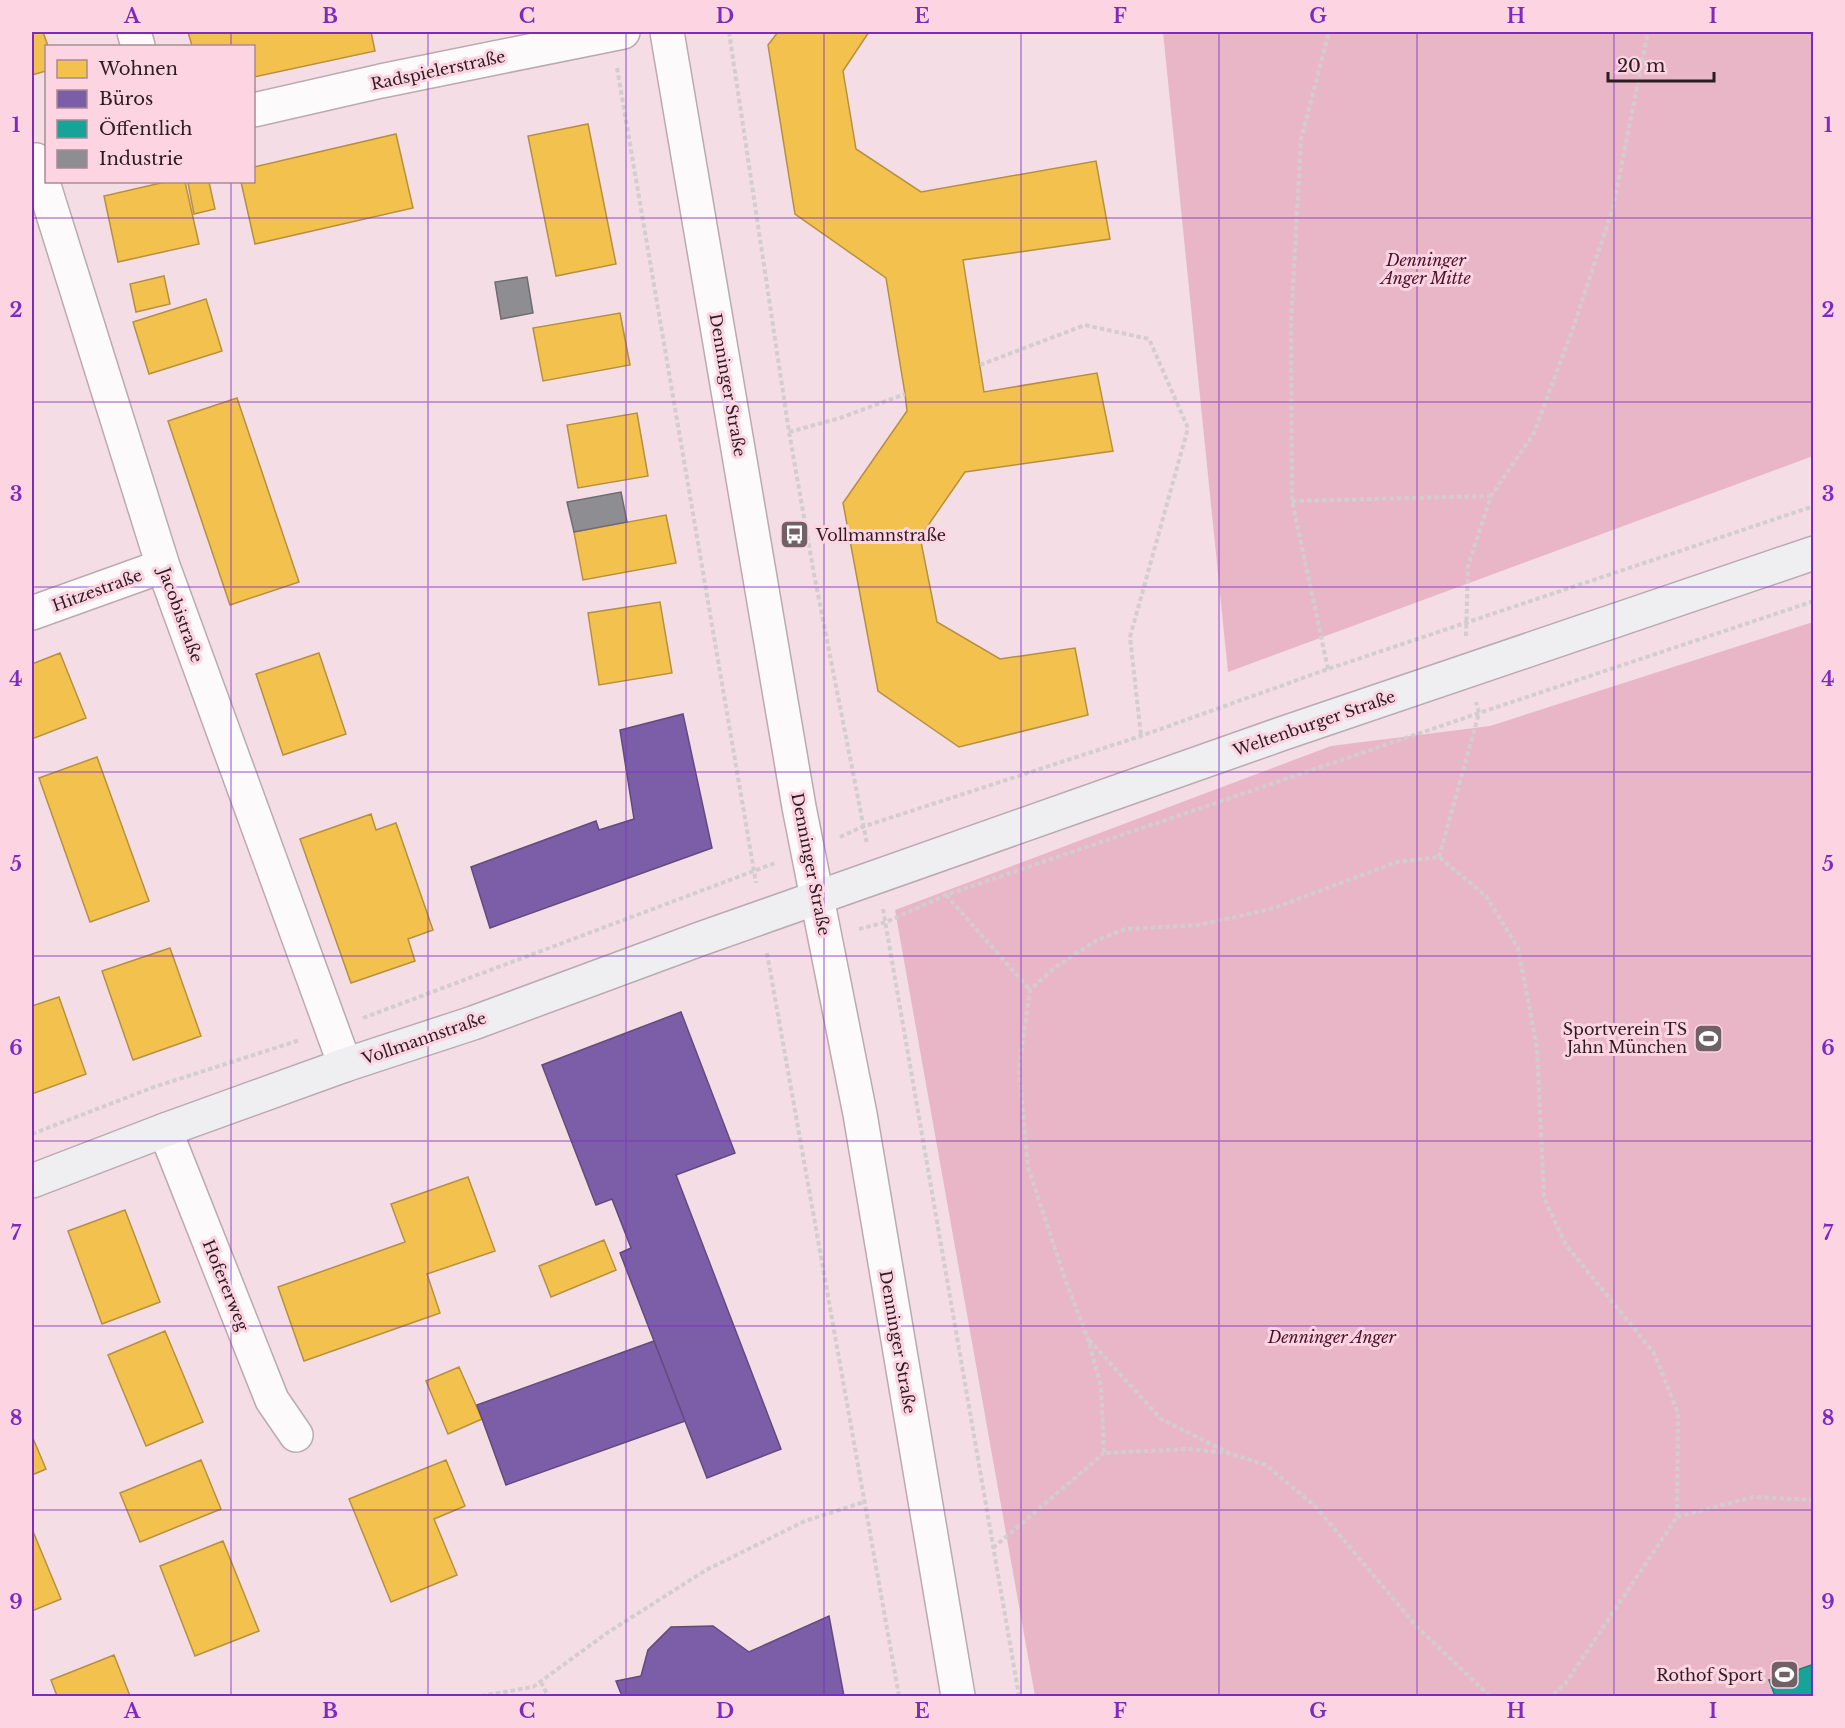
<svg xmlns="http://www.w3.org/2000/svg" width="1845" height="1728" font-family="'Libre Baskerville',serif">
<rect width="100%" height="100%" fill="#f4dde4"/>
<!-- green -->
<path fill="#e9b6c7" d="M1163 32H1813V456L1228 672Z
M1813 622V1696H1035L895 910 1331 746 1490 726Z"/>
<!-- homes -->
<path fill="#f2c14e" stroke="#b69040" stroke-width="1.5" d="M32 32H43L48 46H46V71L32 75Z
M188 32H371L375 51 254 77V46H192Z
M778 32H869L843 71 856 149 921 192 1096 161 1110 239 963 260 984 392 1097 373 1113 451 965 472 920 537 937 622 1000 659 1075 648 1088 715 959 747 878 691 843 503 907 411 905 394 886 278 795 214 768 45Z
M588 124 616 264 556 276 528 136Z
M396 134 413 208 255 244 241 182H254V167Z
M165 182H185L199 244 118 262 104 196Z
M196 182H209L215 209 194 214 188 183Z
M164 276 170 304 136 312 130 284Z
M206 299 222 351 149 374 133 322Z
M620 313 630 365 543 381 533 328Z
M237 398 299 582 230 605 168 421Z
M637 413 648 476 578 488 567 425Z
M666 515 676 563 583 580 574 532Z
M660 602 672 673 599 685 588 613Z
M60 653 86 718 32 739V664Z
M319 653 346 734 283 755 256 674Z
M97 757 149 901 90 922 39 778Z
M371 814 376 830 396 823 433 930 408 939 415 961 351 983 300 839Z
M170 948 201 1036 133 1060 102 971Z
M59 997 86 1074 32 1094V1006Z
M468 1177 495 1251 427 1274 440 1313 304 1361 278 1287 405 1242 391 1204Z
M125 1210 160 1302 102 1324 68 1231Z
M604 1240 616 1270 551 1297 539 1266Z
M165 1331 203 1422 146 1446 108 1355Z
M459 1367 482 1419 448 1434 426 1381Z
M32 1436 46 1469 32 1475Z
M201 1460 221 1509 140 1542 120 1493Z
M446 1460 465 1506 434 1519 457 1575 391 1602 349 1499Z
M32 1529 61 1599 32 1611Z
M223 1541 259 1631 195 1656 160 1566Z
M114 1655 130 1696H57L51 1680Z"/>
<!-- offices -->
<path fill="#7b5ea7" stroke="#634a7e" stroke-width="1.5" d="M683 714 712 848 490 928 471 867 596 821 599 830 634 819 620 730Z
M681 1012 735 1153 676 1175 781 1449 707 1478 620 1253 631 1248 612 1199 596 1205 542 1065Z
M654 1341 685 1421 506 1485 477 1405Z
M829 1616 844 1696H622L616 1681 641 1676 648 1650 671 1627 713 1626 749 1652Z"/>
<!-- public -->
<path fill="#17a398" stroke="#1d7a74" stroke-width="1.5" d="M1814 1664V1696H1775L1769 1680Z"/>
<!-- industry -->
<path fill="#8d8d92" stroke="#6f6b70" stroke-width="1.5" d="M527 277 533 313 501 319 495 282Z
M621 492 627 522 574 532 567 502Z"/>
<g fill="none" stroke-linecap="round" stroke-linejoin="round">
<defs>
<path id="minor" d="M134 32 138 46
M254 110 381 81 623 32
M36 160 163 566 345 1065
M32 613 163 566
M165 1130 272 1400 296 1435"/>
<path id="tertiary" d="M667 32 799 807 860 1114 958 1696"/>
<path id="secondary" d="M32 1181 165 1130 345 1065 473 1023 700 939 1077 806 1281 734 1814 553"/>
</defs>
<!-- minor casing -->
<use href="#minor" stroke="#bbaab0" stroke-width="36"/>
<!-- tertiary casing -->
<use href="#tertiary" stroke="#bbaab0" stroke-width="36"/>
<!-- secondary casing -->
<use href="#secondary" stroke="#bbaab0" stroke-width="36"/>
<!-- path -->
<path stroke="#d4cdcf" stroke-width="4" stroke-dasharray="4.5 3" stroke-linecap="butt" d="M729 32 789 432 814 574 867 844
M617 68 756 883
M980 365 1085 325 1149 339 1188 428 1130 637 1141 736
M789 432 840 418 905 394
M1292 501 1491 496
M1466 636 1468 566 1491 496 1534 433 1572 331 1613 208 1648 32
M1328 669 1292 501 1291 323 1301 139 1329 32
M840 837 862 827 1141 736 1328 669 1814 506
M1439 857 1479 713 1476 702
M946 895 1030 990
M883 909 1019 1696
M859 929 886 922 946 895 1479 713 1814 601
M767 953 899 1696
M363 1018 775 863
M32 1134 154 1087 300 1040
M1089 1340 1161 1419 1225 1451
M1677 1517 1753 1497 1814 1500
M993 1548 1104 1453
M541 1682 548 1696
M481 1696 533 1687 607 1633 706 1570 805 1521 864 1502
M1490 1696 1418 1628 1315 1506 1266 1465 1228 1453 1188 1449 1104 1453 1101 1386 1088 1339 1065 1279 1028 1167 1019 1068 1030 990 1054 968 1097 940 1125 929 1199 925 1271 909 1397 862 1439 857 1486 896 1518 948 1537 1048 1544 1198 1566 1245 1654 1353 1678 1413 1677 1517 1565 1684 1552 1696"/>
<!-- minor -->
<use href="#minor" stroke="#fdfafb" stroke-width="33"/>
<!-- tertiary -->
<use href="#tertiary" stroke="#fdfafb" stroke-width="33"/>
<!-- secondary -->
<use href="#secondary" stroke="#efeef1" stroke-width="33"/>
</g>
<!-- grid -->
<path fill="none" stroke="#7b2cbf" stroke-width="1.5" stroke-opacity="0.55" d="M231 32V46M428 32V1696M626 32V1696M824 32V1696M1021 32V1696M1219 32V1696M1417 32V1696M1614 32V1696M231 182V1696M32 218H1814M32 402H1814M32 587H1814M32 772H1814M32 956H1814M32 1141H1814M32 1326H1814M32 1510H1814"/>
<!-- icons -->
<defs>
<symbol id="bus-square" viewBox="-11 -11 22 22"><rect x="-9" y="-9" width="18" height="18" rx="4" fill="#716065" stroke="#fdd4e1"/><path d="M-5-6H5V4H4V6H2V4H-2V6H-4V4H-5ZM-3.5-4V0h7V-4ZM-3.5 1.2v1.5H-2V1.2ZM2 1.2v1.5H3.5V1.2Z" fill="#fff"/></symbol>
<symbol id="stadium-square" viewBox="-11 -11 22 22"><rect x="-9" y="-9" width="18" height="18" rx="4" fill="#716065" stroke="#fdd4e1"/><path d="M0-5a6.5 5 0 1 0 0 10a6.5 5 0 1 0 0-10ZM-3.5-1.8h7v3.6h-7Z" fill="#fff"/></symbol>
</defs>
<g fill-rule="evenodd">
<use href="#bus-square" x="778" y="518" width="33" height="33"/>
<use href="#stadium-square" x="1692" y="1022" width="33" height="33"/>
<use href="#stadium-square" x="1768" y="1658" width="33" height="33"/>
</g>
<g text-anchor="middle" stroke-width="6" stroke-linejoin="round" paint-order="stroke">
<!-- street labels -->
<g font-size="16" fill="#2a1c20" stroke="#fdd4e1">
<text transform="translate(438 70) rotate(-12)" y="6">Radspielerstraße</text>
<text transform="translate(728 385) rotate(80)" y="6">Denninger Straße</text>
<text transform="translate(97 590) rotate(-20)" y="6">Hitzestraße</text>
<text transform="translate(181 615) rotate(70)" y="6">Jacobistraße</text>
<text transform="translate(1314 723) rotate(-19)" y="6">Weltenburger Straße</text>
<text transform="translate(811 864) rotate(79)" y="6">Denninger Straße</text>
<text transform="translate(424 1038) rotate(-19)" y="6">Vollmannstraße</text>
<text transform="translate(226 1285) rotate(68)" y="6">Hofererweg</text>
<text transform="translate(898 1342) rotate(80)" y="6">Denninger Straße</text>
</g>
<!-- park labels -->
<g font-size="16" font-style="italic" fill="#4a102a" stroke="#fdd4e1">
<text x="1426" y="266">Denninger<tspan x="1426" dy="18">Anger Mitte</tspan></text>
<text x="1332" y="1343">Denninger Anger</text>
</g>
<!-- poi labels -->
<g font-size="16" fill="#2a1c20" stroke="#fdd4e1" text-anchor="end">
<text x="816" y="541" text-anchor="start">Vollmannstraße</text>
<text x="1687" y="1035">Sportverein TS<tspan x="1687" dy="18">Jahn München</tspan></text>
<text x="1763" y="1681">Rothof Sport</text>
</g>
</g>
<!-- border -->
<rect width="1845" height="1728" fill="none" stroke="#fdd4e1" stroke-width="66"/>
<!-- legend -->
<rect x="45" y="45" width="210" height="138" fill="#fdd4e1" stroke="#a98a94" stroke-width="1.5"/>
<rect x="57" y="60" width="30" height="18" fill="#f2c14e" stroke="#a98a94" stroke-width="1.5"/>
<text x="99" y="75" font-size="18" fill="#2a1c20">Wohnen</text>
<rect x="57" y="90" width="30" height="18" fill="#7b5ea7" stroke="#a98a94" stroke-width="1.5"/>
<text x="99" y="105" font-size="18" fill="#2a1c20">Büros</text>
<rect x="57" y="120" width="30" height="18" fill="#17a398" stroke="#a98a94" stroke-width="1.5"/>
<text x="99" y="135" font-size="18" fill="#2a1c20">Öffentlich</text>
<rect x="57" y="150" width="30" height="18" fill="#8d8d92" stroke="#a98a94" stroke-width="1.5"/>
<text x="99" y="165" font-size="18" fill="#2a1c20">Industrie</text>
<!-- scale -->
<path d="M1608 72v9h106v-9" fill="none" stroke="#2a1c20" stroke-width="3"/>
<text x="1617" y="72" font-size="18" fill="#2a1c20" stroke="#fdd4e1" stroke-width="4.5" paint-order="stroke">20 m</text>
<rect x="33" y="33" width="1779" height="1662" fill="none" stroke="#7b2cbf" stroke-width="2"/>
<g font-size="20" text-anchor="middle" font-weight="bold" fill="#7b2cbf">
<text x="132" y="23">A</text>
<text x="330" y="23">B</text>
<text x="527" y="23">C</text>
<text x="725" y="23">D</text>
<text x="922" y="23">E</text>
<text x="1120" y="23">F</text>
<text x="1318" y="23">G</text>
<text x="1516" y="23">H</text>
<text x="1713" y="23">I</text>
<text x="16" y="132">1</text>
<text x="1828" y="132">1</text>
<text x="16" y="317">2</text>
<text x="1828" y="317">2</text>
<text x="16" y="501">3</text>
<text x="1828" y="501">3</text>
<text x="16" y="686">4</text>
<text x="1828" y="686">4</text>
<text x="16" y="871">5</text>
<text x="1828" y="871">5</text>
<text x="16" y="1055">6</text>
<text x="1828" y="1055">6</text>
<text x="16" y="1240">7</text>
<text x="1828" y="1240">7</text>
<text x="16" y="1425">8</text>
<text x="1828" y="1425">8</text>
<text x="16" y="1609">9</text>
<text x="1828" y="1609">9</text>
<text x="132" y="1718">A</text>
<text x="330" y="1718">B</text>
<text x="527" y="1718">C</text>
<text x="725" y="1718">D</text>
<text x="922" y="1718">E</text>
<text x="1120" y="1718">F</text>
<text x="1318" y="1718">G</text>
<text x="1516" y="1718">H</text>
<text x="1713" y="1718">I</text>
</g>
</svg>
